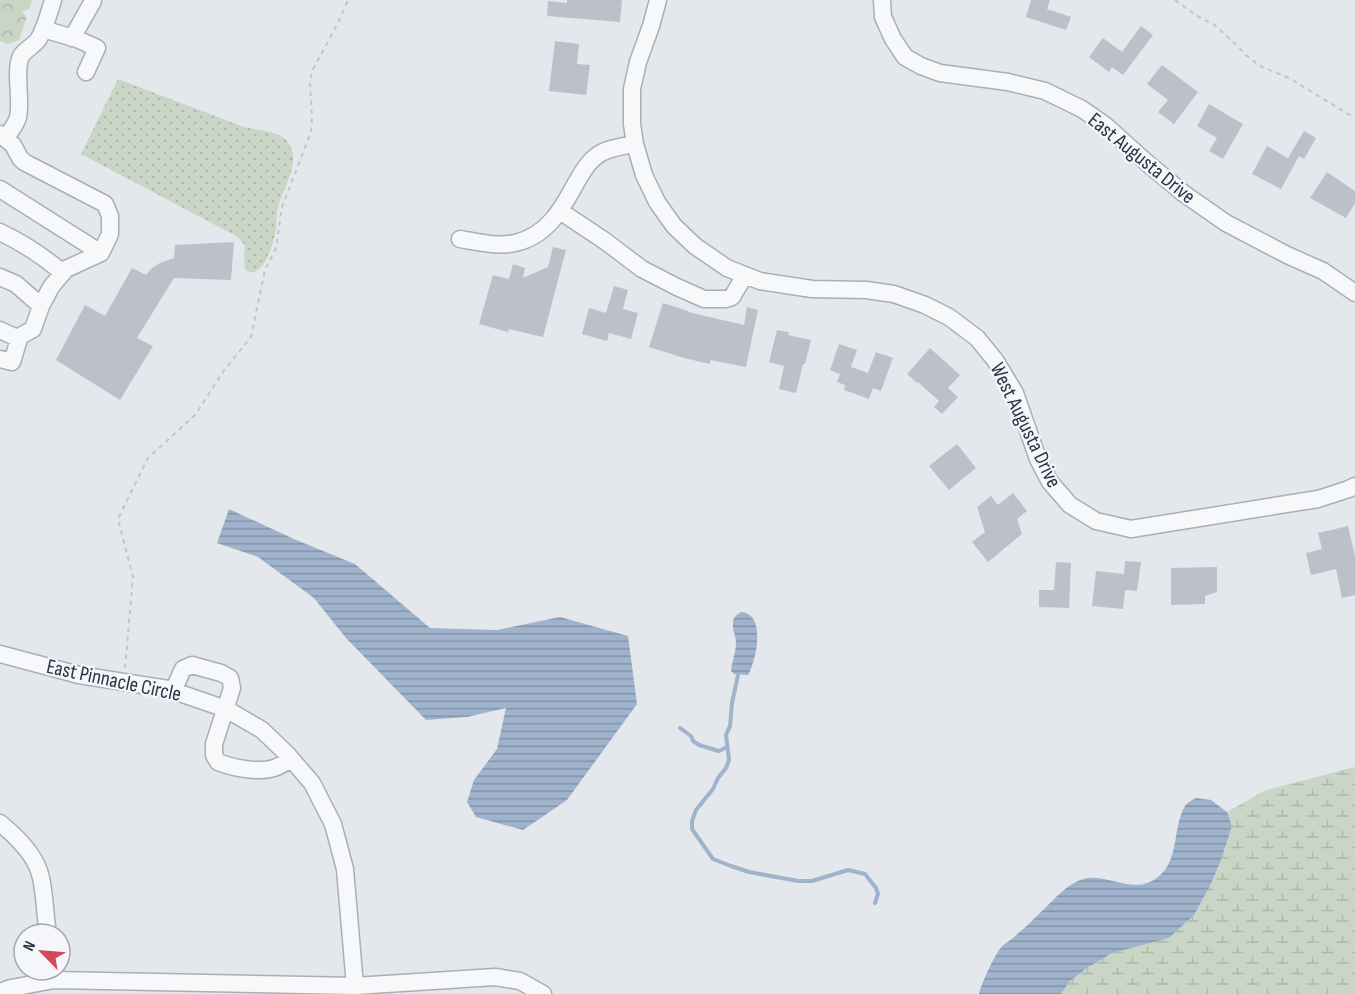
<svg xmlns="http://www.w3.org/2000/svg" width="1355" height="994" font-family="'Sofia Sans Condensed',sans-serif">
<defs>
<pattern id="grass-dots" width="8" height="8" patternUnits="userSpaceOnUse" patternTransform="scale(1.5)"><rect width="8" height="8" fill="#c9d6c5"/><path d="M2 2h.1M6 6h.1" fill="none" stroke="#adb8ab" stroke-width="1.8" stroke-linecap="round"/></pattern>
<pattern id="wetland-marsh" width="20" height="14" patternUnits="userSpaceOnUse" patternTransform="scale(1.5)"><rect width="20" height="14" fill="#c9d6c5"/><path d="M1 5h8M5 5V1M11 12h8M15 12V8" fill="none" stroke="#adb8ab"/></pattern>
<pattern id="park-crowns" width="20" height="18" patternUnits="userSpaceOnUse" patternTransform="scale(1.5)"><rect width="20" height="18" fill="#c9d6c5"/><path d="M2 6a3 3 0 1 1 6 0M12 15a3 3 0 1 1 6 0" fill="none" stroke="#adb8ab"/></pattern>
<pattern id="water-rules" width="6" height="5" patternUnits="userSpaceOnUse" patternTransform="scale(1.5)"><rect width="6" height="5" fill="#9fb4cc"/><path d="M0 2.5h6" fill="none" stroke="#8293a7"/></pattern>
</defs>
<rect width="100%" height="100%" fill="#e4e7ec"/>
<!-- grass -->
<path fill="url(#grass-dots)" d="M118 79 244 127C256 130 280 131 287 141 304 162 281 189 277 211 276 219 277 227 275 234 273 246 261 283 245 269L244 258 245 246 238 237 81 154Z"/>
<!-- wetland -->
<path fill="url(#wetland-marsh)" d="M1355 767V994H1061L1069 982 1087 968 1112 952 1169 938 1194 915 1210 886 1221 860 1232 826 1227 812 1266 790Z"/>
<!-- park -->
<path fill="url(#park-crowns)" d="M0 0H32L29 9 22 12 27 17 19 40 8 44 0 41Z"/>
<!-- water -->
<path fill="url(#water-rules)" d="M229 509 294 539 355 564 430 628 497 630 560 617 628 636 637 704 567 800 523 830 476 817 467 802 474 780 497 749 506 708 467 717 426 720 346 638 314 598 258 557 217 543Z
M741 612C767 614 756 661 748 675L734 674 731 671C732 661 736 652 736 642 736 636 732 630 733 623 733 618 736 615 741 612Z
M1196 798 1211 800 1227 812 1232 826 1221 860 1210 886 1194 915 1169 938 1112 953 1087 968 1069 982 1061 994H979C981 985 994 956 1000 949 1003 944 1010 941 1014 937 1024 929 1034 919 1044 909 1057 897 1069 881 1088 878 1112 876 1136 895 1158 877 1180 860 1172 828 1185 806 1187 803 1192 800 1196 798Z"/>
<g fill="none" stroke-linecap="round" stroke-linejoin="round">
<!-- stream -->
<path stroke="#9fb4cc" stroke-width="4" d="M738 675 732 703 730 726 726 735 729 760 726 768 718 778 713 789 696 810 692 821V829L713 859 731 866 749 872 798 881H812L848 870 865 874 876 888 878 894 875 903
M680 728 691 736 693 741 699 745 719 751 727 747"/>
</g>
<!-- building -->
<path fill="#bbc0ca" d="M567 0H622L620 22 547 16 548 1 567 3Z
M1031 0H1050L1047 9 1071 17 1066 30 1026 17Z
M1141 26 1153 35 1123 75 1112 67 1109 72 1089 57 1103 38 1122 52Z
M555 41 579 44 577 64 590 65 586 95 549 91Z
M1162 65 1198 92 1174 124 1158 112 1168 100 1147 84Z
M1209 104 1243 124 1223 159 1209 151 1217 138 1197 126Z
M1304 131 1316 138 1304 159 1299 156 1281 189 1252 174 1267 146 1288 158Z
M1327 172 1355 191V203L1346 218 1310 198Z
M234 242 231 280 174 278 137 338 153 346 120 400 56 360 85 305 105 316 132 268 146 275 152 268 160 263 174 258 175 245Z
M553 247 566 250 543 337 509 329 508 332 479 324 493 275 509 279 513 264 525 268 523 278 548 267Z
M614 286 628 290 623 309 638 313 631 339 609 333 607 341 582 334 589 308 606 313Z
M663 303 688 311V312L744 325 747 307 758 310 746 367 711 360 710 364 684 358 649 347Z
M777 330 789 332 788 335 811 340 805 364H803L796 393 779 389 784 366 769 362Z
M839 344 857 350 851 367 868 373 876 352 893 358 881 391 873 388 869 399 844 390 845 385 837 382 840 374 830 370Z
M930 348 960 375 948 388 958 397 942 414 934 407 939 401 918 382 917 383 907 374Z
M957 444 976 468 949 490 929 466Z
M1013 493 1027 511 1017 519 1022 534 988 562 972 542 985 532 977 507 991 496 998 505Z
M1348 526 1355 556V595L1342 598 1336 569 1311 575 1306 553 1322 549 1318 533Z
M1125 561 1141 562 1137 591 1125 590 1123 609 1092 606 1096 571 1124 574Z
M1056 562 1071 563 1069 608 1039 607V590H1054Z
M1217 567V592L1205 596V604L1171 605V568Z"/>
<g fill="none" stroke-linecap="round" stroke-linejoin="round">
<defs>
<path id="minor" d="M658 0 651 26 638 62 632 89V124L635 144 644 175 657 202 674 226 695 246 727 268 760 281 812 289 866 290 894 294 925 305 949 317 977 338 995 360 1015 393 1038 459 1050 482 1070 505 1096 521 1131 529 1318 499 1349 489 1355 486
M882 0 883 17 893 39 905 57 921 66 940 73 1008 82 1045 91 1082 109 1105 125 1146 162 1183 193 1226 223 1287 255 1323 271 1355 293
M43 29 77 39 97 48 86 72
M72 38 93 1
M0 134 13 145 20 158 24 162 105 204 110 216V234L101 253 66 269 51 287 41 306
M6 138C10 131 16 125 18 117 22 100 14 71 21 56 25 50 33 46 38 40 45 29 49 13 53 0
M0 189 101 253
M560 211 605 241 642 269 677 287 704 299H725L732 297 745 275
M0 232C23 243 43 256 63 273
M460 239C478 242 497 247 515 243 547 236 562 209 576 183 583 171 590 158 603 152 613 147 624 146 635 144
M0 277 16 284 41 306 33 329 17 338 0 330
M0 359 12 362 20 336
M0 654 79 675 168 689 226 709 262 730 287 754 312 783 333 824 345 869 355 986
M173 691 183 669 192 665 221 673 230 678 232 688 214 744V755L218 762C233 768 259 773 274 768 280 766 286 762 291 759
M0 823C16 836 37 857 41 878 45 896 45 916 48 934
M0 992 11 988 54 980 355 986 495 977 520 981 543 994"/>
</defs>
<!-- minor casing -->
<use href="#minor" stroke="#a9aeb7" stroke-width="19"/>
<!-- path -->
<path stroke="#c2c5cb" stroke-width="2" stroke-dasharray="4.5 4.5" stroke-linecap="butt" d="M1175 0 1197 16 1216 26 1230 39 1247 56 1260 66 1289 78 1348 114 1355 116
M125 668 133 577 118 519 148 458 195 415 225 369 251 337 265 270 276 248 282 207 311 132 312 118 310 83 312 71 338 23 348 0"/>
<!-- minor -->
<use href="#minor" stroke="#f7f8fa" stroke-width="16"/>
</g>
<g text-anchor="middle" stroke-width="4.5" stroke-linejoin="round" paint-order="stroke">
<!-- street labels -->
<g font-size="21" fill="#2b3445" stroke="#f4f6f9">
<text transform="translate(1142 158) rotate(39)" y="7">East Augusta Drive</text>
<text transform="translate(1026 425) rotate(64)" y="7">West Augusta Drive</text>
<text transform="translate(114 680) rotate(12)" y="7">East Pinnacle Circle</text>
</g>
</g>
<!-- north arrow -->
<g transform="translate(42 952) rotate(295)"><circle r="28" fill="#f4f6f9" stroke="#a4a8b1" stroke-width="1.5"/>
<path d="M0-4.5L10 22L0 15L-10 22Z" fill="#d1495b"/>
<text y="-9" font-size="16" font-weight="bold" text-anchor="middle" fill="#2b3445">N</text>
</g>
</svg>
